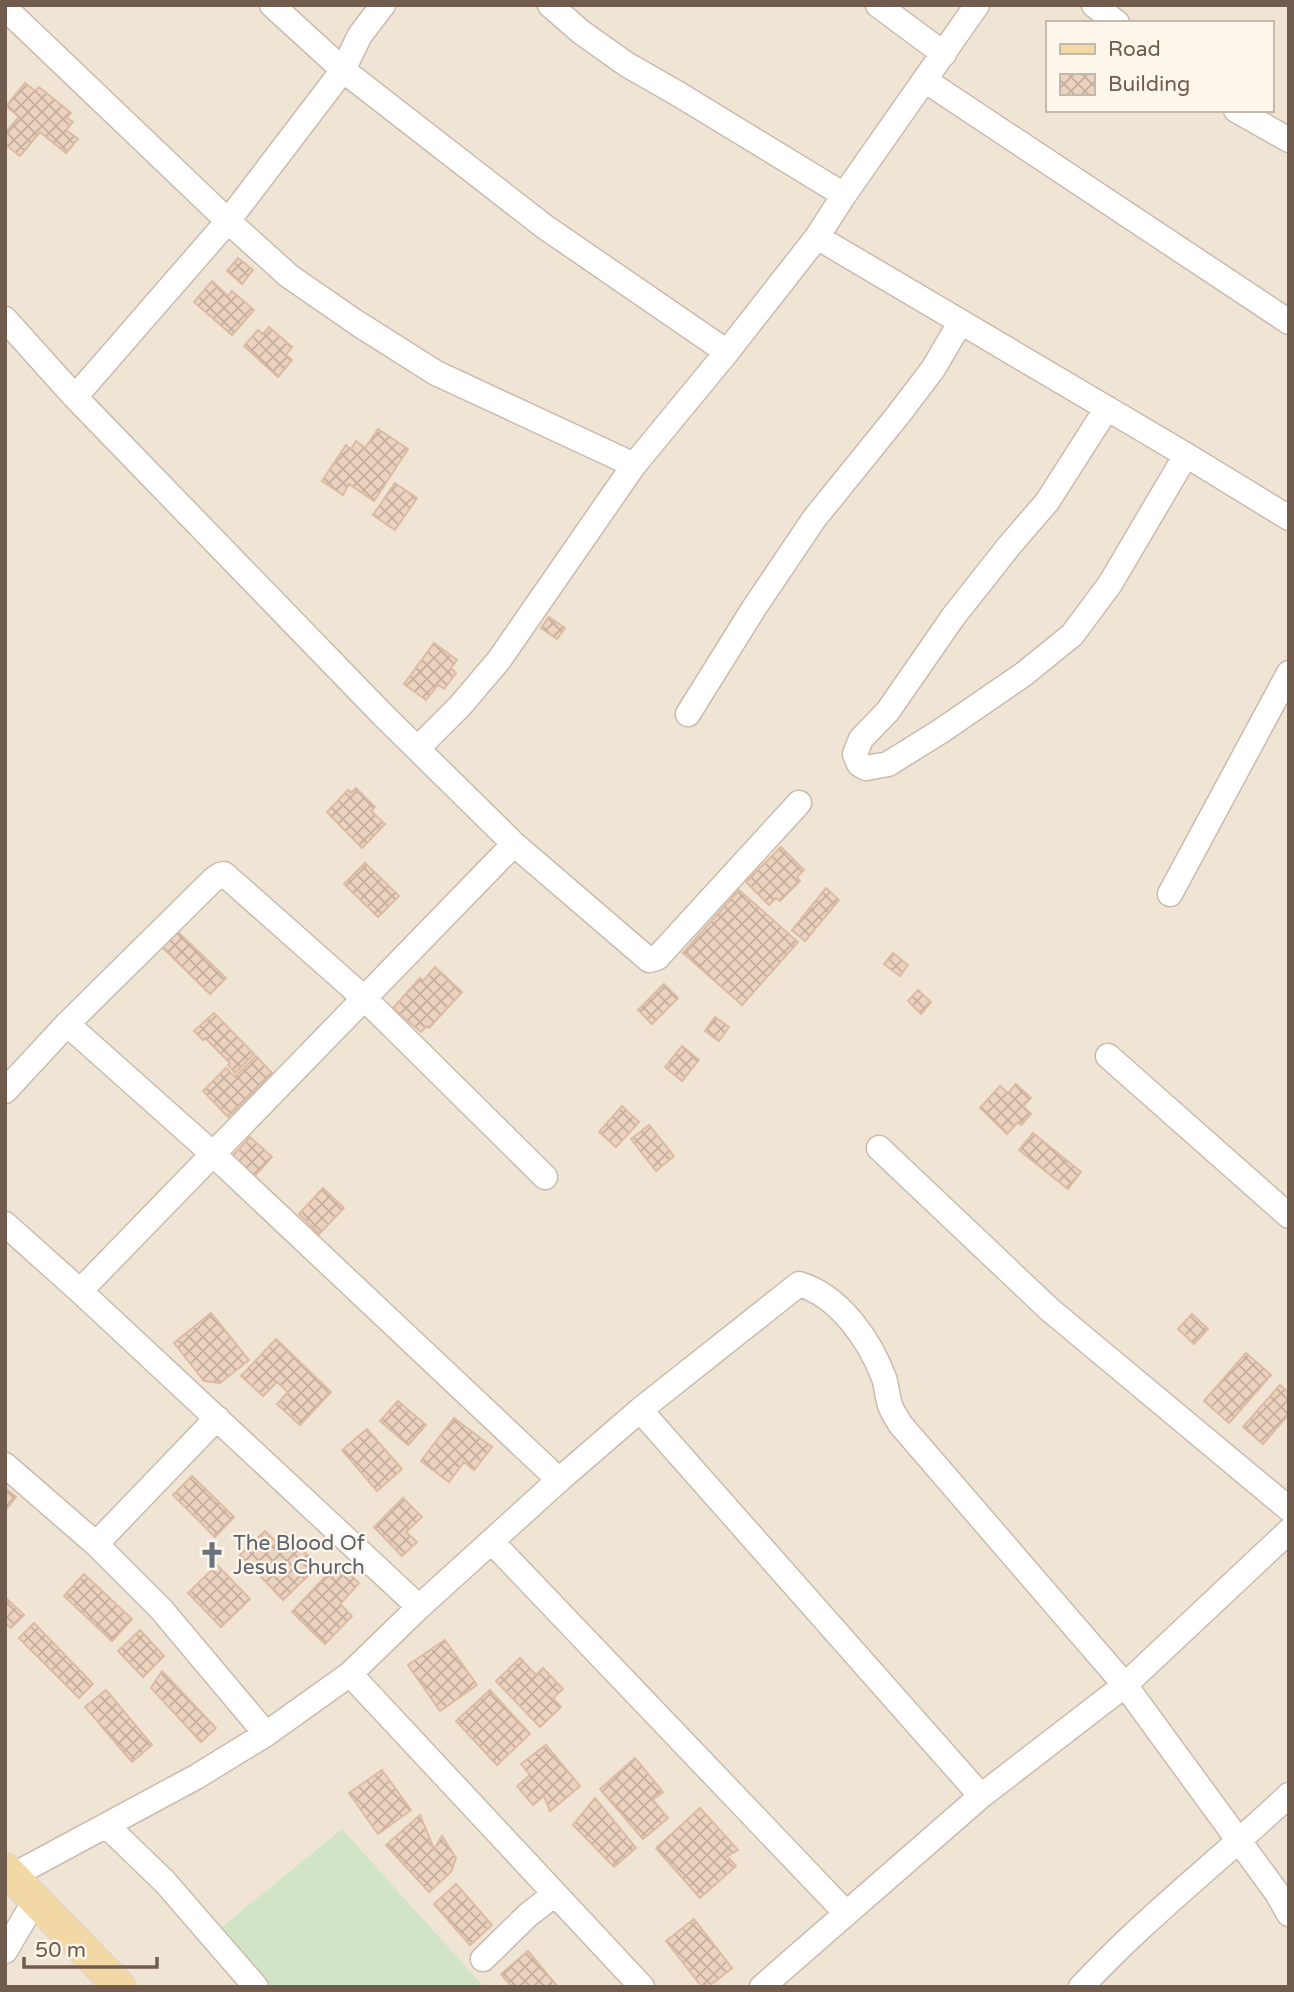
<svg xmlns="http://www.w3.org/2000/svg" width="1294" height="1992" font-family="'Varela Round',sans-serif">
<defs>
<pattern id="building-cross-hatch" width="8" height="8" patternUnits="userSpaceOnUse" patternTransform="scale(1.75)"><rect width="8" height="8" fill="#ecd3c0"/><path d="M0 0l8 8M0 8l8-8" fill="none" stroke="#c4ae9e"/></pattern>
</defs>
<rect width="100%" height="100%" fill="#f9f3e5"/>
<!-- residential -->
<path fill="#f0e5d5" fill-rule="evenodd" d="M5 5H1289V1987H139L121 1967 5 1855ZM1047 23H1271V110H1047Z
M5 1887 103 1987H5Z"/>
<!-- pitch -->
<path fill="#d1e5c6" d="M342 1829 484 1987H254L212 1935Z"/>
<!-- building -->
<path fill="url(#building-cross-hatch)" stroke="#dcbba2" stroke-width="2" d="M25 83 35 91 39 87 71 113 67 118 73 122 66 130 78 139 66 153 40 132 20 156 5 144V133L19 117 6 106Z
M238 258 253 270 242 284 227 271Z
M212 281 228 296 232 291 254 310 232 335 194 302Z
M269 327 292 347 286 355 292 360 278 377 244 346 258 330 263 334Z
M378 429 408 449 374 501 349 484 343 495 322 481 346 445 351 449 356 441 365 448Z
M395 483 417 498 395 530 373 515Z
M549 617 565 628 557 639 541 628Z
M434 643 457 660 451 668 456 673 444 689 438 685 426 700 404 684Z
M356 788 375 807 371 811 385 824 362 848 327 812 348 790 351 793Z
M781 847 804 870 797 877 800 881 780 901 776 898 769 905 746 882Z
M365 863 399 896 378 917 344 884Z
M826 888 839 900 805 941 792 930Z
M739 890 798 942 742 1005 683 953Z
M177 931 226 978 210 994 161 946Z
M893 953 908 965 900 976 884 964Z
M435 967 462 992 429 1028 427 1026 421 1032 393 1008 420 978 423 981Z
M664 984 678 998 652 1024 638 1010Z
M918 990 931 1002 921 1014 908 1001Z
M214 1013 254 1054 235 1073 228 1065 230 1063 205 1038 203 1040 194 1031Z
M715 1017 729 1027 719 1041 705 1031Z
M682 1046 699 1060 682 1081 665 1067Z
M256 1056 272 1073 228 1117 203 1091 226 1068 235 1077Z
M1016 1084 1031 1098 1023 1106 1031 1114 1021 1125 1018 1122 1007 1134 980 1108 1000 1086 1008 1093Z
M622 1106 639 1122 616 1147 599 1132Z
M649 1125 674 1156 656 1171 631 1139Z
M1033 1133 1081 1172 1068 1189 1019 1150Z
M250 1137 272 1157 252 1179 230 1159Z
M323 1188 344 1208 319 1234 299 1214Z
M211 1313 249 1360 220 1383 204 1381 174 1343Z
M1192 1314 1208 1329 1194 1344 1178 1329Z
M276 1339 331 1392 300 1425 277 1404 288 1392 277 1382 263 1396 241 1376Z
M1246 1353 1271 1375 1229 1423 1204 1401Z
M1280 1385 1289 1393V1414L1263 1444 1243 1427Z
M398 1401 426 1425 408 1445 380 1421Z
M454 1418 492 1447 474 1470 464 1462 449 1482 421 1461Z
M367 1429 402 1469 377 1491 342 1450Z
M192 1476 234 1517 215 1537 173 1495Z
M5 1488 16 1497 5 1511Z
M403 1498 422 1517 406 1532 417 1542 402 1556 374 1527Z
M265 1531 279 1545 286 1533 318 1566 283 1600 240 1555Z
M338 1563 359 1583 340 1604 352 1616 325 1644 292 1612Z
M217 1565 250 1599 221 1627 188 1593Z
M84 1574 132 1619 112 1641 64 1596Z
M5 1597 24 1615 11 1628 5 1623Z
M34 1623 93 1684 79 1698 19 1638Z
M140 1630 164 1656 143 1677 118 1651Z
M445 1640 477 1685 440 1711 408 1665Z
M520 1658 536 1675 543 1668 563 1689 553 1698 561 1707 540 1727 496 1681Z
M162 1671 216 1728 201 1742 151 1688Z
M106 1690 152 1745 132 1762 85 1707Z
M490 1690 530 1734 497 1765 456 1721Z
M546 1745 580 1786 550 1811 544 1796 533 1805 517 1786 530 1775 521 1764Z
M635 1758 663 1792 653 1800 668 1818 643 1839 600 1789Z
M382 1770 411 1810 378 1834 349 1793Z
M595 1798 636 1848 614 1867 573 1825Z
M700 1808 738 1850 727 1856 736 1866 700 1898 656 1848Z
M420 1815 434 1849 442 1836 456 1858 451 1872 429 1892 386 1845Z
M456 1884 492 1925 470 1945 434 1904Z
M694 1919 732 1968 708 1987H702L666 1941Z
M528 1951 558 1987H512L501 1974Z"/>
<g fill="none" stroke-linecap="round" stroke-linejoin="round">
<defs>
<path id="minor" d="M272 5 343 70 545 227 727 352
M550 5 581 32 626 64 680 95 844 195
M878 5 944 54
M1094 5 1117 23
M5 8 228 221 289 276 357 323 436 373 634 465
M926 81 1289 322
M1236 110 1289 140
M817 237 1186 455 1289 518
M5 319 75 397 383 715 514 844 649 960 657 958 799 803
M75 397 228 221 343 70 360 35 383 5
M1107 408 1047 502 1009 546 953 617 888 711 861 739 855 754 859 764 866 768 888 764 941 731 1024 674 1072 635 1110 584 1186 455
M688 714 754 608 814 519 898 415 933 369 960 323
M418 748 460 706 499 660 634 465 727 352 817 237 844 195 977 5
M1170 894 1289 673
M67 1024 213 1154 559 1480
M1108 1056 1289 1216
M5 1091 67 1024 214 879 220 875 224 874 364 998 545 1177
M879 1148 1049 1309 1289 1509
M5 1224 80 1291 419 1607
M80 1291 514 844
M640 1410 981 1796
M5 1465 96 1544 161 1609 266 1734
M492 1542 846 1913
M96 1544 217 1418
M350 1674 642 1987
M107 1826 165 1882 256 1987
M12 1876 196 1777 266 1734 350 1674 419 1607 559 1480 640 1410 799 1284C840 1296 870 1341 884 1378 887 1387 887 1396 890 1405 892 1412 897 1418 900 1424L1125 1685 1277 1893 1289 1914
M5 1951 36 1899
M483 1959 528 1915 555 1894
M762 1987 981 1796 1125 1685 1289 1531
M1081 1987C1145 1918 1220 1860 1289 1795"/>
<path id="major" d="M5 1869 120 1987"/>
</defs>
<!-- minor casing -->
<use href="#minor" stroke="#cabbad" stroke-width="27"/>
<!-- major casing -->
<use href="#major" stroke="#dad4d1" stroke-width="34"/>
<!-- minor -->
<use href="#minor" stroke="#fff" stroke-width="24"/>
<!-- major -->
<use href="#major" stroke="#f1d8a5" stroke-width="32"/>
</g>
<!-- icons -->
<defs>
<symbol id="church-bare" viewBox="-9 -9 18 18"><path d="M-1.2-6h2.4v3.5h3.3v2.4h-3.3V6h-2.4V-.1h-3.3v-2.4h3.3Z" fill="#6b7280" stroke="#fdf7eb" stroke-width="2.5" paint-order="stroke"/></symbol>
</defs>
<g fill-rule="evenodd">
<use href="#church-bare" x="193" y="1536" width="38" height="38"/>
</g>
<g text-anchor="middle" stroke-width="5" stroke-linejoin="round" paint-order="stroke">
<!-- worship labels -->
<g font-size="21" fill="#5b616d" stroke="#fdf7eb" text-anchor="start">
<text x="233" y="1550">The Blood Of<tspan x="233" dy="24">Jesus Church</tspan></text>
</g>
</g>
<!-- border -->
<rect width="1294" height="1992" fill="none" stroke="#705b4d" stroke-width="14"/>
<!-- legend -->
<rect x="1046" y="21" width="228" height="91" fill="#fdf7eb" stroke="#c5b9ac" stroke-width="2"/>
<rect x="1060" y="44" width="35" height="10" fill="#f1d8a5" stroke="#c5b9ac" stroke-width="2"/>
<text x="1108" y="56" font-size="21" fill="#705b4d">Road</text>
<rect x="1060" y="74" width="35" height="21" fill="url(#building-cross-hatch)" stroke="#c5b9ac" stroke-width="2"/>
<text x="1108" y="91" font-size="21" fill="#705b4d">Building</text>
<!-- scale -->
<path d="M24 1957v10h133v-10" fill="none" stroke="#705b4d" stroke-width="3.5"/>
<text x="35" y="1957" font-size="21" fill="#705b4d" stroke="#fdf7eb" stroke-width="5" paint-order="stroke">50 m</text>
</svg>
